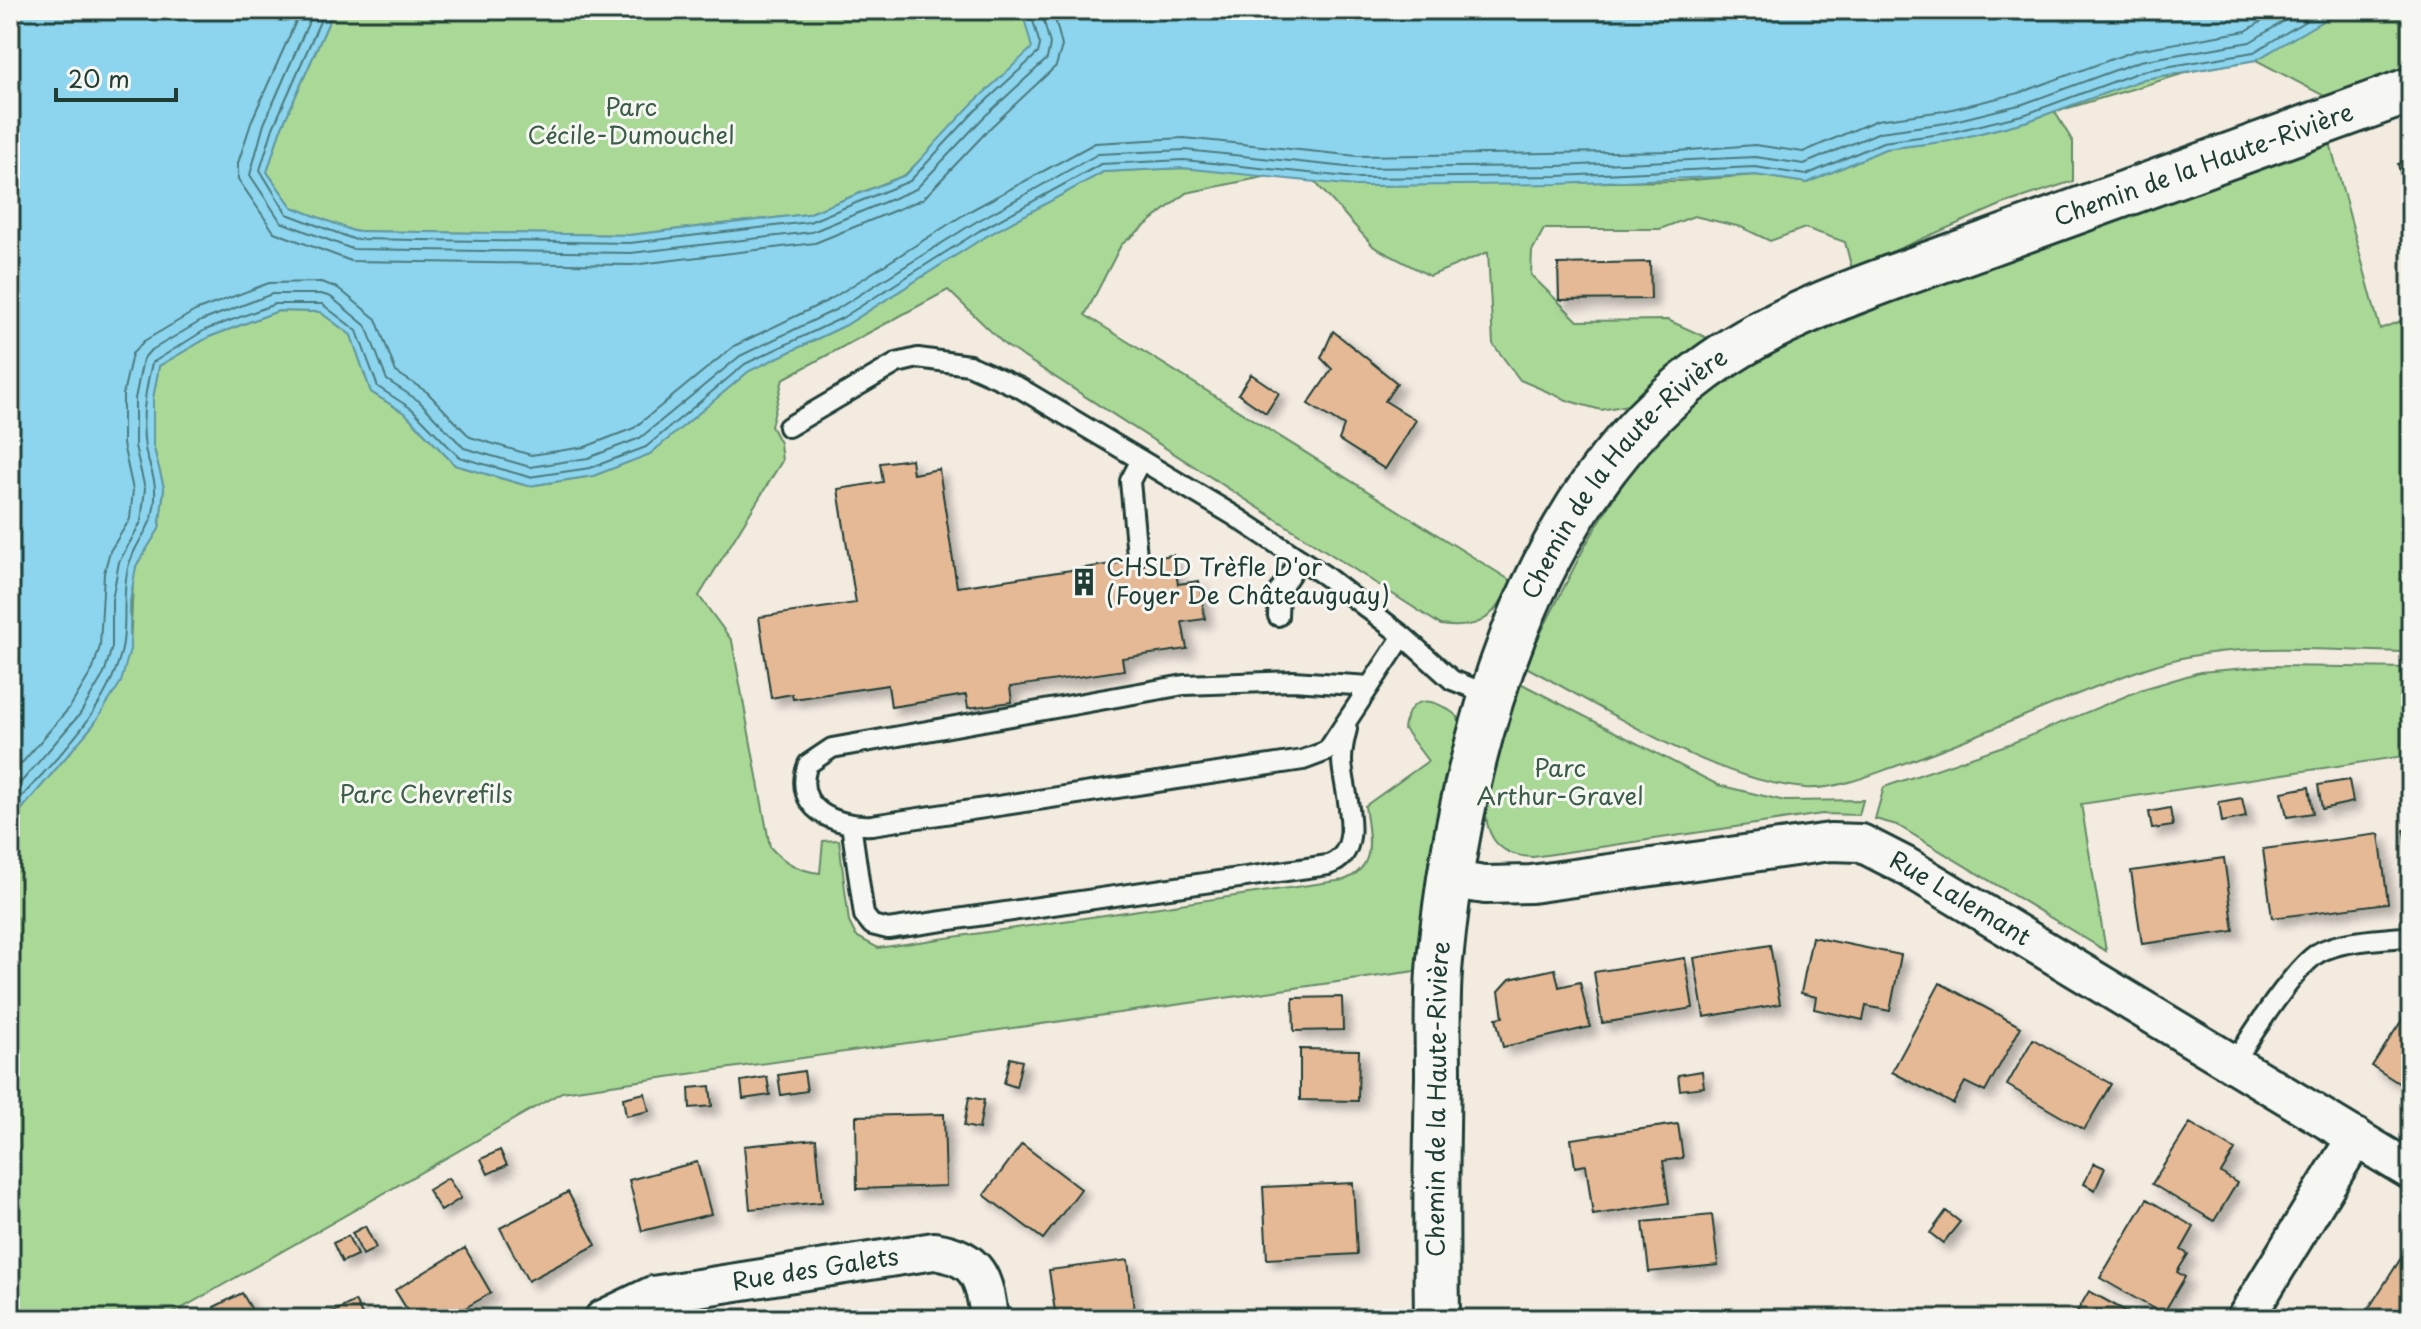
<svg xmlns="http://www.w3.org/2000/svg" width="2421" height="1329" font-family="'Playpen Sans',sans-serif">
<defs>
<filter id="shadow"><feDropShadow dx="7" dy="7" stdDeviation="4" flood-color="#0004"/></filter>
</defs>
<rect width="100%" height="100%" fill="#f3eae0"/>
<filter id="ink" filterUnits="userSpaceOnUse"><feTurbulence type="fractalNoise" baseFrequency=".0125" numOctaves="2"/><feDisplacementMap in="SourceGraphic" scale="16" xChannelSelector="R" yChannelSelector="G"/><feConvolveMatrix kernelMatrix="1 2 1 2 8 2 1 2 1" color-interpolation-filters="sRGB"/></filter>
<g filter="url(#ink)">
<!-- green -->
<path fill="#aad897" stroke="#648a66" stroke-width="2" d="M334 10H1015L1023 14 1033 48 905 175 808 214 630 235 353 231 292 207 267 172 280 131Z
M2341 10H2411V67L2326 97 2256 60 2192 71 2055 112 2073 142V181L2003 204 1852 269 1845 242 1805 228 1770 241 1741 227 1694 216 1660 229H1544L1532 251 1531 275 1578 321 1668 320 1712 340 1639 403 1601 410 1569 401 1520 380 1493 344 1488 252 1430 276 1374 247 1313 180 1355 186 1678 181 1756 175 1807 183 1885 149 1949 141 2028 121 2144 79 2256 60Z
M2329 139 2380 329 2411 317V652C2324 651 2230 639 2146 668 2063 697 1982 736 1899 765 1870 775 1836 790 1805 788 1711 780 1607 709 1524 666L1585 546 1628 474 1676 414 1734 372 1796 341 2085 226Z
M1183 168 1273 175 1186 193 1121 245 1085 315 1513 582C1493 616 1483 631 1441 625L1005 345 948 290 783 379 771 426 780 443 782 461 699 596 732 641 770 847C783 862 799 871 820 873L823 841 839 840 849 922 856 936 878 948 1344 880C1378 867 1369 836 1365 806L1428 761 1404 729C1409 691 1435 698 1458 717L1459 726 1415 971 562 1092 163 1319H10V823L94 724 130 649 133 580 136 566 159 529 164 488 153 445V398L159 366 209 337 278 311 320 312 351 335 371 392 406 414 455 465 528 486 593 476 650 454 749 371 846 325 983 238 1103 172Z
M2270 666 2411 668V755L2081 804 2106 951 1897 825 1875 819 1884 787 2012 743 2143 689 2200 672Z
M1520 683 1718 785 1785 801 1863 800 1859 815 1822 814 1533 857C1445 855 1503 730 1520 683Z"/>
<!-- water -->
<path fill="#8dd5ee" stroke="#6198a4" stroke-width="2" d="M10 10H334L280 131 267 172 292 207 353 231 630 235 808 214 906 175 970 106 1032 48 1023 14 1015 10H2341L2256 60 2144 79 2028 121 1949 141 1885 149 1807 183 1756 175 1558 184 1355 186 1183 168 1103 172 983 238 846 325 749 371 650 454 593 476 528 486 455 465 406 414 371 392 351 335 320 312 278 311 209 337 159 366 153 398V445L164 488 159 529 136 566 130 601V649L121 682 94 724 10 823Z"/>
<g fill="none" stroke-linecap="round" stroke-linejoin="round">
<!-- shore -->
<path stroke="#4b7a7e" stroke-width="2" d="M301 10 252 120 238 163V179L274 232 351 261 632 265 815 243 923 199 991 127 1056 66 1062 46 1053 10
M314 10 264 124 250 175 281 222 352 249 631 253 812 232 916 189 982 119 1047 59 1050 44 1041 10
M325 10 273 128 260 170 287 214 353 239 630 243 809 222 910 181 975 111 1038 53 1040 45 1030 10
M10 777 70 707 93 669 100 646 104 573 110 551 130 519 133 490 123 444V394L132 354 144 341 195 311 269 283 321 282 338 288 376 319 396 372 427 392 470 437 531 455 585 447 634 428 734 346 831 299 968 212 1095 143 1184 138 1357 156 1677 151 1755 145 1803 152 1877 120 1944 111 2019 93 2137 50 2246 31 2280 10
M10 795 80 714 104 674 112 647V600L119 562 141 522 145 489 135 446V399L143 359 150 351 201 321 272 294H321L331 297 366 326 387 380 419 401 464 448 530 467 588 458 640 438 740 356 837 309 974 223 1098 154 1185 150 1356 168 1558 166 1755 157 1804 164 1880 132 1946 123 2023 104 2140 61 2250 42 2302 10
M10 810C51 763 105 715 121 653 128 626 121 596 128 568 135 537 157 530 155 489 155 475 147 461 145 448 141 420 145 390 152 363L205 330 275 304H322L357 331 378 387 412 409 459 457 529 477 590 468 646 447 745 364 842 318 979 231 1101 164 1184 160 1356 178 1558 176 1755 167 1806 175 1883 142 1948 133 2026 114 2142 71 2254 52 2324 10"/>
</g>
<!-- building -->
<path fill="#e6b996" stroke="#1f3d34" stroke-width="2" filter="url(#shadow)" d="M2411 161V214L2398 164Z
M1650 262 1651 299 1559 300 1558 264Z
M1333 331 1397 383 1385 401 1416 420 1385 469 1339 440 1344 426 1308 404 1332 369 1321 358Z
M1251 374 1279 393 1266 413 1238 394Z
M911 459 913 474 939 469 957 587 1173 555 1178 584 1199 581 1205 619 1182 622 1187 649 1122 658 1124 670 1010 687 1012 702 968 708 966 695 891 707 888 685 793 699 792 694 771 698 759 617 856 603 838 489 883 482 880 463Z
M2349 780 2353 802 2322 809 2318 785Z
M2309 787 2313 813 2287 817 2282 792Z
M2242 798 2246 817 2222 822 2219 802Z
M2170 808 2173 826 2152 829 2149 812Z
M2411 829V884L2404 830Z
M2379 834 2388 903 2272 918 2263 849Z
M2224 858 2234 931 2142 944 2131 871Z
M1812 937 1901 955 1890 1011 1866 1006 1863 1020 1814 1009 1816 997 1801 993Z
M1770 945 1780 1004 1704 1017 1694 958Z
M1685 958 1693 1008 1602 1023 1594 972Z
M1555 969 1559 987 1580 982 1590 1027 1503 1047 1496 1018 1503 1017 1499 991 1510 979Z
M1940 983 2021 1027 1985 1092 1965 1082 1953 1104 1892 1072Z
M1342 997 1343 1030 1294 1031 1293 998Z
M2411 1006V1091L2372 1066Z
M2033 1039 2111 1084 2084 1130 2007 1085Z
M1300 1049 1359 1050 1358 1101 1300 1100Z
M1010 1058 1022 1061 1016 1087 1004 1083Z
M804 1071 807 1091 781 1095 778 1075Z
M1702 1071 1704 1087 1680 1090 1678 1075Z
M767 1077 770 1095 743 1099 741 1081Z
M710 1086 712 1106 690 1108 689 1088Z
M645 1093 649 1111 626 1116 623 1098Z
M969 1097 984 1100 979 1129 964 1126Z
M944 1114 946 1186 857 1189 856 1116Z
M2190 1123 2235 1150 2221 1173 2237 1183 2214 1221 2152 1184Z
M1678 1124 1683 1158 1663 1161 1669 1203 1593 1215 1586 1165 1575 1167 1571 1139Z
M816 1139 822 1202 750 1209 744 1146Z
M1022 1144 1081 1189 1043 1239 984 1195Z
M500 1150 507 1165 488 1174 481 1159Z
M697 1162 711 1214 642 1231 629 1180Z
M2094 1163 2105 1168 2095 1190 2084 1184Z
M448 1178 461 1198 441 1211 428 1190Z
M1353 1183 1357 1254 1267 1259 1263 1187Z
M568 1192 596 1245 528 1281 500 1228Z
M2147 1199 2194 1227 2181 1250 2188 1254 2177 1272 2185 1277 2163 1314 2100 1278Z
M1946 1211 1960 1222 1943 1243 1930 1233Z
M1712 1215 1718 1265 1649 1272 1643 1222Z
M365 1226 376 1248 363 1255 352 1233Z
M348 1236 357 1255 342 1262 333 1243Z
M465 1248 491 1293 446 1319H413L395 1290Z
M2403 1255 2411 1260V1319H2373L2365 1314Z
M1128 1260 1135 1319H1056L1049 1270Z
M2089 1291 2140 1319H2073Z
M242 1293 252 1310 234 1319H220L214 1307Z
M355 1301 364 1319H319Z"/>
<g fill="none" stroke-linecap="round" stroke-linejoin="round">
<defs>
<path id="service" d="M788 427 897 363 918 358 969 365 1020 388 1233 515 1324 575 1403 636 1452 680 1490 695
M1137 556 1130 481 1141 460
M1278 616 1279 591 1300 559
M1370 686 1293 681 1184 685 832 748 808 764C791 808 835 827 872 825L1303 760 1327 751 1403 636
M851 824 864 915 872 925 888 929 1328 865C1368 852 1343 792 1342 761 1342 750 1344 740 1347 729
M2234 1063C2251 1036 2293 969 2318 953 2343 939 2383 940 2411 936"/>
<g id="minor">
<path id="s1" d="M1452 880 1485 885 1531 884 1830 842 1861 843 1904 865 2411 1171"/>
<path id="s2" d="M603 1319 653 1295 934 1251C978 1257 985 1279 989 1319"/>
<path d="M2245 1319 2356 1137"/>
</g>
<g id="tertiary">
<path id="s3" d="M1437 1319C1436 1238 1436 1157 1438 1077 1438 1038 1436 998 1440 960 1460 752 1527 501 1703 370 1782 310 1896 277 1989 243 2130 192 2270 141 2411 90"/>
</g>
</defs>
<!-- service casing -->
<use href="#service" stroke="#1f3d34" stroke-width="24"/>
<!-- minor casing -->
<use href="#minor" stroke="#1f3d34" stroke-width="42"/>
<!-- tertiary casing -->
<use href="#tertiary" stroke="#1f3d34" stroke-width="50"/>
<!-- service -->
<use href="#service" stroke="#f6f6f2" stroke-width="18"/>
<!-- minor -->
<use href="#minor" stroke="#f6f6f2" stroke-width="36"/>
<!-- tertiary -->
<use href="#tertiary" stroke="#f6f6f2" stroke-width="44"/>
</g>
</g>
<!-- icons -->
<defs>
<symbol id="building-bare" viewBox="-9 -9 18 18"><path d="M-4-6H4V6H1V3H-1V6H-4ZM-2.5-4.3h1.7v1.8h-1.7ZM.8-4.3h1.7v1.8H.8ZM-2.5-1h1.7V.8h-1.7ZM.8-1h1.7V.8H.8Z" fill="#1f3d34" stroke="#f6f6f2" stroke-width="2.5" paint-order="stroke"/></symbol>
</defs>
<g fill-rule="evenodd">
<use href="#building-bare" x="1064" y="562" width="40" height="40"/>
</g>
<g text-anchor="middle" stroke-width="6" stroke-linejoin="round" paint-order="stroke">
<!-- park labels -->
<g font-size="24" fill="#3b5c48" stroke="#f6f6f2">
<text x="631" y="116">Parc<tspan x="631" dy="28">Cécile-Dumouchel</tspan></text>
<text x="1560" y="777">Parc<tspan x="1560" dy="28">Arthur-Gravel</tspan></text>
<text x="426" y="803">Parc Chevrefils</text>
</g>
<!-- street labels -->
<g font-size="24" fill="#1f3d34" stroke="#f6f6f2">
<text dy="8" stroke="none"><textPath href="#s3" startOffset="1566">Chemin de la Haute-Rivière</textPath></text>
<text dy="8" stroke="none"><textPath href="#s3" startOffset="892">Chemin de la Haute-Rivière</textPath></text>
<text dy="8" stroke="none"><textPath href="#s1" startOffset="526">Rue Lalemant</textPath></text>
<text dy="8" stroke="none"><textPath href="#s3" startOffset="220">Chemin de la Haute-Rivière</textPath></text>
<text dy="8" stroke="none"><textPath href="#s2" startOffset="220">Rue des Galets</textPath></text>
</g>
<!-- poi labels -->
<g font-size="24" fill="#1f3d34" stroke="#f6f6f2" text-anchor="start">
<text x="1106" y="576">CHSLD Trèfle D'or<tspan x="1106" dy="28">(Foyer De Châteauguay)</tspan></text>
</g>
</g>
<!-- margin -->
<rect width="2421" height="1329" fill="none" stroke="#f6f6f2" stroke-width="40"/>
<rect x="20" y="20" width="2381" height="1289" fill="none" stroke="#1f3d34" stroke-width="3" filter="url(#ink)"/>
<!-- scale -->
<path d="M56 88v12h120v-12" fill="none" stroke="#1f3d34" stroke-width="4"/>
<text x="68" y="88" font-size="24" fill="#1f3d34" stroke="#f6f6f2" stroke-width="6" paint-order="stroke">20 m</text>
</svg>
